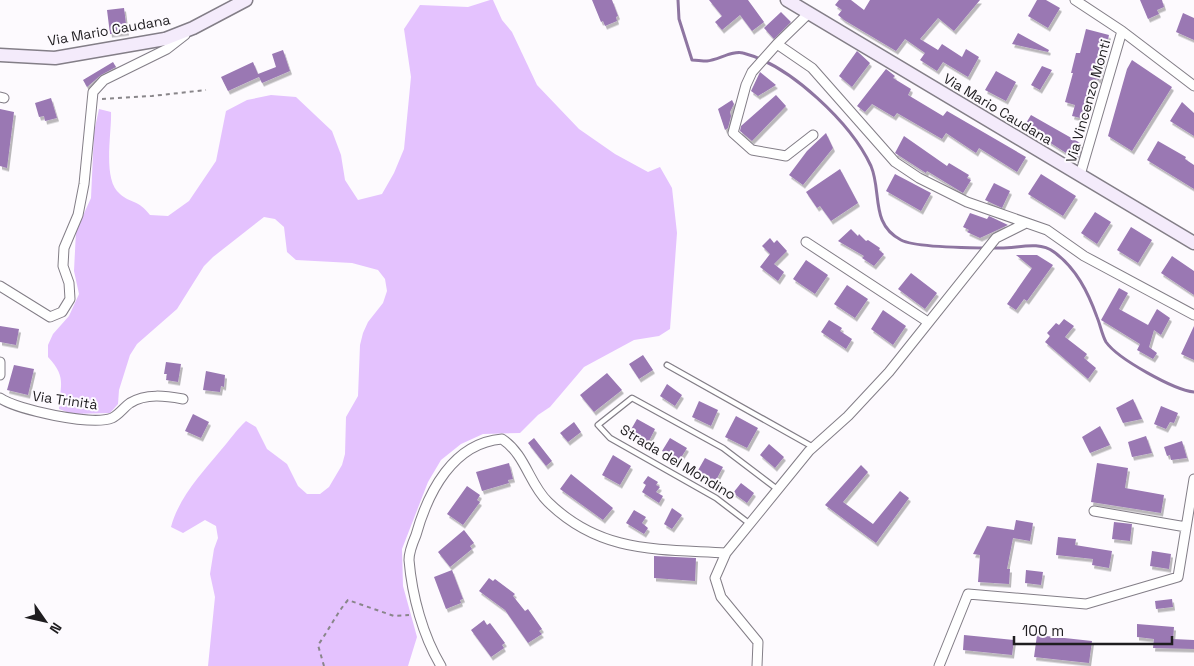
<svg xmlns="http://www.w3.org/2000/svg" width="1194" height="666" font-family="'Space Grotesk',sans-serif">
<defs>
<filter id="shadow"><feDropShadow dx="2" dy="3.5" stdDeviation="0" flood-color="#0004"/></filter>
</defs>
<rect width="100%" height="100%" fill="#fdfafe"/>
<!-- green -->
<path fill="#e4c2fe" d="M490 0H493L502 20 512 32 537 85 579 129 615 154 648 172 660 167 672 188 677 233 670 329 659 336 634 340 584 367 550 407 538 415 520 433 483 434 461 444 441 460 428 482 402 549 403 586 417 637 408 666H208L215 597 210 574 214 549 218 538 216 526 205 520 183 533 171 527C179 497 202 473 221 450 230 440 236 430 246 421L256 427 267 449 287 464 298 486 307 494H320L329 487 342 465 345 454 346 417 358 396 360 345 363 333 368 322 383 303 387 291 385 279 378 270 352 263 296 260 287 252 284 227 275 219 264 217 213 257 204 266 177 309 137 344 130 355 119 390 118 404 110 413 72 414 59 409C60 385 67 377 48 357V345L53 334 69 316 79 294 74 271 76 231 91 198 94 132 99 109 111 112C112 133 102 180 120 194 131 204 138 199 150 215L168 216 189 201 216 161 226 111 247 100 271 95 296 97 332 131 341 155 345 180 358 200 382 194 394 173 404 149 411 77 404 29 420 5 468 7Z"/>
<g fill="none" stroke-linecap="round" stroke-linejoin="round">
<!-- stream -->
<path stroke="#8e75a1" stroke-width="3" d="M678 0 679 19 692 60C696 60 702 61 707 61 718 60 733 50 743 53 790 65 851 123 871 166 882 192 870 224 901 240 916 248 979 248 998 248 1016 249 1038 240 1054 252 1076 268 1088 292 1097 317 1100 324 1102 335 1106 342 1118 359 1174 390 1194 392"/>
</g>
<!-- building -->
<path fill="#9a78b3" filter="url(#shadow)" d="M592 0H612L618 16 616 17 617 21 605 26 603 21 601 22Z
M709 0H748L764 22 752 31 740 15 722 30 715 22 722 16Z
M839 0H851L864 10 870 0H980L954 31 938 18 920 39 938 50 942 44 962 57 966 49 979 57 968 77 943 62 937 71 920 60 925 53 905 39 896 51 844 20 838 15 842 10 835 5Z
M1037 0H1046L1060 8 1048 28 1028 16Z
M1140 0H1162L1164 7 1157 10 1159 14 1148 19Z
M124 8 127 32 110 34 107 10Z
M781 12 791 22 774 39 764 28Z
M1183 13 1194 18V40L1176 32Z
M1086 29 1109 35 1099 80 1096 79 1085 119 1072 116 1075 105 1065 102 1073 73H1071L1076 53H1080Z
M1018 33 1049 50 1048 52 1012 44Z
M283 50 290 71 262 83 259 77 228 91 221 77 253 62 258 74 276 67 272 54Z
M857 51 870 63 852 87 839 76Z
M1132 60 1172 87 1132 151 1108 136 1127 69Z
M113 62 116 67 101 75 87 87 83 80Z
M1042 66 1052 70 1040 90 1031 85Z
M886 69 895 76 893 78 911 89 908 95 943 116 947 111 1026 157 1017 172 979 148 976 153 946 133 942 139 897 113 894 117 872 104 865 112 857 106Z
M996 71 1016 82 1006 101 985 90Z
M760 72 776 85 758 96 751 91Z
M776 95 786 106 752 141 740 131 741 126Z
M51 98 57 118 45 121 44 116 39 117 35 103Z
M732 100 734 104 730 112 731 116 728 128 725 130 718 109Z
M1182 102 1194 113V136L1170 121Z
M0 109 14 112 7 168 0 166Z
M1031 115 1082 144 1077 160 1035 133 1033 135 1023 128Z
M826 133 833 148 803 185 789 175 807 151Z
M904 136 947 166 949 163 969 175 967 178 971 180 963 193 927 171 926 173 895 153Z
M1158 141 1186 157 1185 159 1194 165V189L1147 160Z
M840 169 858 203 831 221 820 206 817 208 806 192Z
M895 174 931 193 921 211 886 191Z
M1041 174 1076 196 1063 216 1028 194Z
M994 183 1010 191 1002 208 985 200Z
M1095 212 1111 222 1097 244 1081 233Z
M970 213 987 219 989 216 1008 225 980 238 967 232 969 230 963 227Z
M1131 227 1152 240 1138 263 1117 250Z
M851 229 858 236 859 234 866 241 868 240 880 248 879 250 884 254 874 266 862 258 864 256 838 241Z
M770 238 774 243 777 240 787 251 774 264 784 272 778 281 760 267 770 254 762 246Z
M1016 255H1037L1053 265 1027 301 1024 299 1016 310 1007 304 1032 268Z
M1172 256 1194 271V295L1161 273Z
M806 260 828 275 815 294 793 279Z
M911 273 937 293 925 309 898 289Z
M847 285 868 299 855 318 834 304Z
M1119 288 1128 293 1119 309 1148 325 1157 309 1170 318 1161 335 1154 330 1149 347 1157 353 1153 359 1137 350 1140 344 1101 320Z
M883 310 906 326 893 345 871 329Z
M1064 319 1074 326 1065 337 1087 354 1084 358 1096 368 1088 379 1045 342 1050 336 1047 333 1056 323 1059 325Z
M829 320 842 328 840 331 852 339 846 349 821 332Z
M0 326 19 329 16 345 0 342Z
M1194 326V360L1181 354Z
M643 355 653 370 639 379 629 364Z
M166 362 181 364 178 382 166 380 167 374H164Z
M14 365 34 369 28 395 7 390Z
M206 371 225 375 224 387 221 386 220 392 203 390Z
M607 373 622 390 594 412 580 395Z
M667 384 682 395 675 406 660 396Z
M1133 399 1142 419 1123 423 1116 408Z
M699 401 718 410 711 426 692 417Z
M1161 406 1178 413 1174 423 1170 422 1166 429 1154 424Z
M193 414 209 422 201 438 185 431Z
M736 416 758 428 747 448 725 437Z
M637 419 655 429 648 443 629 433Z
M574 422 581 432 568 442 560 433Z
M1100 426 1110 445 1090 453 1082 437Z
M1146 436 1152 453 1132 457 1128 442Z
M534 438 552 461 546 466 528 443Z
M670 438 687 448 679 461 662 451Z
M1182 441 1187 458 1171 460 1170 455 1167 456 1164 447Z
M769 444 784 457 775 468 760 455Z
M613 455 631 466 620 485 602 475Z
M705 458 723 467 715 482 697 472Z
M509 463 513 479 508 480 509 483 482 491 476 472Z
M1097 463 1128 468 1125 488 1164 495 1161 513 1091 502Z
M861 465 868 472 843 502 873 524 900 491 909 498 876 543 825 505Z
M571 474 613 508 603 520 560 489Z
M648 476 658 482 656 485 660 487 656 492 663 496 659 503 642 492 646 485 643 483Z
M741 483 754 493 747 503 733 493Z
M467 486 480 495 477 500 480 502 463 525 447 514Z
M672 508 682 515 672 529 664 524Z
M634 510 646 517 642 523 648 528 644 534 626 523Z
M1016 520 1033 523 1030 541 1013 538 1007 569H1010L1009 584 978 582 980 555 973 554 987 526 1014 530Z
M1114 522 1132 524 1130 541 1112 539Z
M464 530 474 543 470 546 472 549 450 567 438 552Z
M1058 537 1076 539 1075 545 1112 551 1109 568 1092 565 1093 559 1056 555Z
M1152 551 1171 554 1169 569 1150 566Z
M654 556 696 558 695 581 654 578Z
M452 570 463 599 460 600 461 603 446 609 434 577Z
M1026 570 1043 572 1041 585 1025 583Z
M489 578 493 581 495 579 515 594 513 596 525 611 528 609 542 629 539 631 542 634 528 643 505 610 479 591Z
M1172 599 1173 607 1156 609 1155 601Z
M484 620 487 625 490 623 505 643 502 645 504 648 491 657 471 630Z
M1137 624 1174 627 1173 639 1194 640V649L1153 648 1154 639 1137 637Z
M964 635 1014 640 1012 655 963 650Z
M1037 635 1092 641 1089 663 1034 657Z"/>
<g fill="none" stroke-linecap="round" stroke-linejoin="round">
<defs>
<path id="lane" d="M667 365 813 447
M750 524 716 498 610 438 598 425 632 398 723 448 777 489"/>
<path id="street" d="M1075 0 1122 31 1080 175
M809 13 777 44 812 68 895 162 919 178 967 202 1047 230 1084 256 1194 315
M1122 31 1194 86
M777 44 752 72 746 85 733 133 752 150 786 156 813 135
M0 97 4 98
M806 242 928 322
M0 286 50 317 62 312 70 299 69 283 63 266 64 248 78 215 84 184 93 92 104 80 167 49 185 35
M0 362V375
M0 398C17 410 92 426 112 418 119 415 124 407 130 403 146 393 166 396 183 399
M1094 511 1186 527
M726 553 715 578 721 597 758 642 757 666
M441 666C423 636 412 596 409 560 409 552 413 542 416 535 428 492 453 443 502 439 526 455 529 484 548 502 601 554 659 549 726 553L809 451 848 416 889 372 996 238 1024 224
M939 666 968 594 1086 604 1178 577 1194 479"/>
<path id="secondary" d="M787 0 1194 243
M0 55 55 58 165 39 193 28 246 0"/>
</defs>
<!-- lane casing -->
<use href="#lane" stroke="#837e87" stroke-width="7"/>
<!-- street casing -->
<use href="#street" stroke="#837e87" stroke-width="11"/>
<!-- secondary casing -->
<use href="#secondary" stroke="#837e87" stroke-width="15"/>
<!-- path -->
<path stroke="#89868a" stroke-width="2" stroke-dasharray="4 4" stroke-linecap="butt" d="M102 99 152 96 206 90
M324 666 318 645C329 630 336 614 348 600L394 616 409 615"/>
<!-- lane -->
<use href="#lane" stroke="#fff" stroke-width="4.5"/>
<!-- street -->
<use href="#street" stroke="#fff" stroke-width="9"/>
<!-- secondary -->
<use href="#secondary" stroke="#f4ebfb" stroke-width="12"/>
</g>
<g text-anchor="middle" stroke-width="4" stroke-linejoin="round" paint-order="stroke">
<!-- street labels -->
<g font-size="14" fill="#1f1d20" stroke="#fdfafe">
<text transform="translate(109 30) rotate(-10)" y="5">Via Mario Caudana</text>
<text transform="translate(1088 101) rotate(-74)" y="5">Via Vincenzo Monti</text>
<text transform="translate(998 109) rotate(31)" y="5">Via Mario Caudana</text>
<text transform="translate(65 400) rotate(8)" y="5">Via Trinità</text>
<text transform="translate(678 462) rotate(31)" y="5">Strada del Mondino</text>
</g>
</g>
<!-- north arrow -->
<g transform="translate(45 621) rotate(124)" stroke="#fdfafe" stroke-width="4" paint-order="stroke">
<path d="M0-4L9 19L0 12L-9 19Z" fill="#1f1d20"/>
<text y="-8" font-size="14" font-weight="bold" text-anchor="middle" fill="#1f1d20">N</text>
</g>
<!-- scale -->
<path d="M1014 636v8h158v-8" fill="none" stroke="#1f1d20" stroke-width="2.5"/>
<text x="1022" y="636" font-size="15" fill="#1f1d20" stroke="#fdfafe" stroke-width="4" paint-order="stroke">100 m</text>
</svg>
